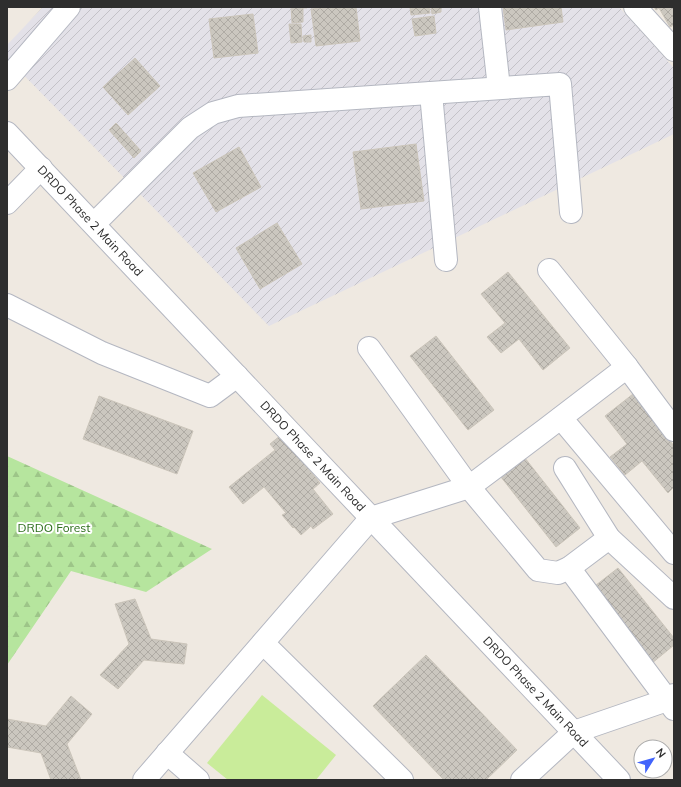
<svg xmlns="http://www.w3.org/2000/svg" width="681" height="787" font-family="Mulish,sans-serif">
<defs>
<pattern id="industrial-furrows" width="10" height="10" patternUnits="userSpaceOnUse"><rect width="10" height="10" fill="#e3e1e8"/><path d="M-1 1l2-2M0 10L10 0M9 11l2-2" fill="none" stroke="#c3c1c7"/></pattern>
<pattern id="forest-firs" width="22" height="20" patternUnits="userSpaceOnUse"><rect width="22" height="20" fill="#b6e59e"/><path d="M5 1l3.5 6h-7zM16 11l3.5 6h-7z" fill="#9dc588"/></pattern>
<pattern id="building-cross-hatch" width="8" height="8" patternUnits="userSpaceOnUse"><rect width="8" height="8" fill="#cbc7bf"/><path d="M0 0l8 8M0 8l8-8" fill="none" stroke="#afaba4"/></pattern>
</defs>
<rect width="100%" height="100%" fill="#efe9e1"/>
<!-- industrial -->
<path fill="url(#industrial-furrows)" d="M43 7H619L674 68V134L269 326 7 58V45Z"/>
<!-- forest -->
<path fill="url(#forest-firs)" d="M7 456 212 549 146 592 71 571 7 665Z"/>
<!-- pitch -->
<path fill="#c9ec9a" d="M262 695 336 755 316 780H228L207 763Z"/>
<!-- building -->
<path fill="url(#building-cross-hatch)" stroke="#cbc5ba" d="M291 7H307V8H303V22L292 23Z
M330 7H356L360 41 316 46 311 9Z
M410 7H429L430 13 411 15Z
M431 7H441V12L432 14Z
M503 7H561L563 22 506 30Z
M654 7H674V25L670 27 659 8 656 10Z
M253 14 258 53 214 58 209 19Z
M434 16 436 33 415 36 412 19Z
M289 24H301L302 42 291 43Z
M311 35V42H304L303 36Z
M135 58 160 86 128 115 103 87Z
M116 123 141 151 134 158 109 130Z
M416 144 424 201 361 209 353 152Z
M239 147 261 187 216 212 193 173Z
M277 223 302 264 260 289 236 248Z
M508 272 570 348 543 370 519 339 501 353 487 337 505 323 481 294Z
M436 336 494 410 468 430 410 356Z
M633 394 674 446V487L668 493 642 461 625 475 610 457 627 444 605 416Z
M99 396 193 431 177 474 83 439Z
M281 435 320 483 313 489 333 514 313 529 311 526 301 535 294 527 293 528 282 515 286 513 264 487 243 504 229 487 275 450 270 444Z
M521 453 580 528 556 547 497 472Z
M618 568 674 638V645L651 664 591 589Z
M135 599 151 639 187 644 184 664 144 660 118 689 100 675 129 644 115 604Z
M426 655 517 750 486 780H444L373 706Z
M71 696 92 714 67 744 81 780H51L41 753 7 747V719L46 726Z"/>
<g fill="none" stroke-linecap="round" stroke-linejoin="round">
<defs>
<g id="minor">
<path d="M490 7 499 88"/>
<path d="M635 7 674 50"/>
<path d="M7 79 69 7"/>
<path d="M431 93 446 260"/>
<path id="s1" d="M7 133 619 780"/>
<path d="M7 203 41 168"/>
<path d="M94 224 190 128 213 113 238 106 560 84 571 212"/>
<path d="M549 270 627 367 674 430"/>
<path d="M7 305 102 353 210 396 237 376"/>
<path d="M369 348 469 487 538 570 558 573 569 568 609 538"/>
<path d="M561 418 674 553"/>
<path d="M565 468 609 538 674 598"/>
<path d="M569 568 674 709"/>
<path d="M263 643 402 780"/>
<path d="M167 753 198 780"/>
<path d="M144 780 371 518 469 487 546 429 627 367"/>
<path d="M522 780 574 732 667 700 674 695"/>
</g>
</defs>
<!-- minor casing -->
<use href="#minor" stroke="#b4b7c1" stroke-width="24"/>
<!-- minor -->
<use href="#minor" stroke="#fff" stroke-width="22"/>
</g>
<g text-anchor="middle" stroke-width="4" stroke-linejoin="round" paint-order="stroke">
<!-- street labels -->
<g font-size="12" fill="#2e2e2e" stroke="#fff">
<text dy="4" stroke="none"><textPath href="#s1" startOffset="121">DRDO Phase 2 Main Road</textPath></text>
<text dy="4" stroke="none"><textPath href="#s1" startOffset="445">DRDO Phase 2 Main Road</textPath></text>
<text dy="4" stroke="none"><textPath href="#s1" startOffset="769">DRDO Phase 2 Main Road</textPath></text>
</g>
<!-- park labels -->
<g font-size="12" fill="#2c6e1b" stroke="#fff">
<text x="54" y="532">DRDO Forest</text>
</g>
</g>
<!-- border -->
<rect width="681" height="787" fill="none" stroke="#2e2e2e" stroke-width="16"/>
<!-- north arrow -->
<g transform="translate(653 759) rotate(53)"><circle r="19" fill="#ffffff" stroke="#ababab"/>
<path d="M0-3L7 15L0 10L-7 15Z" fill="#4264fb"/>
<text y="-6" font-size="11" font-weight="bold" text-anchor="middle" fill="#2e2e2e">N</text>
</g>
</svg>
